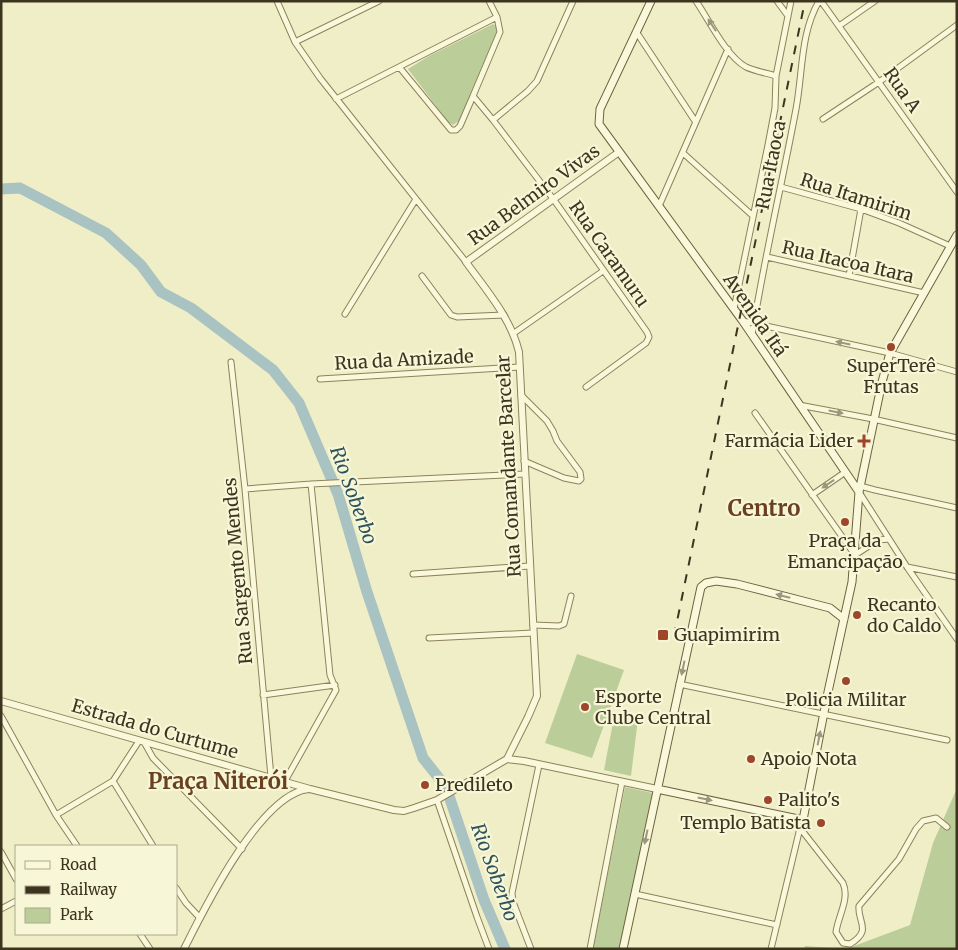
<svg xmlns="http://www.w3.org/2000/svg" width="958" height="950" font-family="Merriweather,serif">
<rect width="100%" height="100%" fill="#f0eec7"/>
<!-- green -->
<path fill="#bbce9a" d="M493 24 497 27 496 34 459 121 453 125 448 122 408 69 429 56Z
M577 654 624 670 592 758 545 743Z
M615 712 638 719 631 776 604 770Z
M625 787 653 793 619 949H593Z
M957 788V949H804L805 946 846 949 910 925 933 843Z"/>
<g fill="none" stroke-linecap="round" stroke-linejoin="round">
<!-- river -->
<path stroke="#a8c3c2" stroke-width="11" d="M1 189 20 188 106 233 141 265 161 292 191 308 273 370 299 403 338 494 367 592 423 758 446 787 484 900 505 949"/>
<defs>
<path id="minor" d="M277 1 295 42 320 78 466 262
M489 1 497 17 500 32 473 96 493 120
M573 1 537 81 528 91 493 120 554 200 647 332 649 337 646 343 586 387
M696 1C709 20 726 56 746 67 755 71 766 73 776 76
M777 1 788 16
M821 1 957 192
M839 26 875 1
M637 33 695 121
M295 42 379 1
M400 68 451 130H456L460 126 473 96
M336 99 497 17
M823 119 879 82 957 25
M683 153 753 216
M781 187 861 209 899 223 950 246
M659 206 728 49
M767 257 924 293
M422 276 451 315 457 317 504 315
M849 276 861 209
M734 309 768 145 775 108 776 76 791 1
M345 314 416 199
M743 321 890 353 957 372
M514 333 603 271
M752 335C764 259 782 184 796 109 803 72 800 34 819 1
M231 362 245 489 271 777
M320 379 519 367
M521 395 547 421 553 431 557 441 580 472 581 479 579 481 564 478 524 461
M799 405 873 419 957 438
M755 413 855 555 878 540 889 539
M860 486 875 490 957 508
M245 489 311 484 525 474
M859 492 907 567 957 639
M812 495 844 473
M907 567 957 577
M413 574 530 566
M533 625 559 626 564 624 571 596
M429 638 533 633
M679 684 947 740
M263 695 335 685
M1 716 56 815 77 846
M144 742 153 758 242 849
M113 781 153 846
M285 781 336 690 330 675 311 484
M437 800 477 917 489 949
M56 815 113 781 139 741
M800 828 843 883C850 899 838 916 836 932L843 943 850 944C873 930 857 922 859 906L899 859 916 829 923 821 936 818 947 827
M1 852 16 879
M176 888 186 903 200 918
M635 894 777 925
M1 909 16 901
M140 934 150 949
M531 949 513 902 512 893 539 765
M590 949 622 782
M771 949 800 828"/>
<path id="tertiary" d="M1 701 310 789 394 810 404 811 414 808 437 800 507 759 524 761 657 789
M507 759 528 717 537 696 519 352C511 318 486 290 466 262L619 152
M184 949C204 909 261 793 309 789"/>
<path id="secondary" d="M651 1 600 109 599 124 742 320 859 492
M657 789 803 820 828 692 852 582 859 492 882 382 890 353 957 235
M623 949 701 587 706 583 716 581 737 584 830 608 844 619"/>
</defs>
<!-- minor casing -->
<use href="#minor" stroke="#8c825b" stroke-width="7"/>
<!-- tertiary casing -->
<use href="#tertiary" stroke="#8c825b" stroke-width="8"/>
<!-- secondary casing -->
<use href="#secondary" stroke="#6e623e" stroke-width="9"/>
<!-- minor -->
<use href="#minor" stroke="#faf8db" stroke-width="5"/>
<!-- tertiary -->
<use href="#tertiary" stroke="#faf8db" stroke-width="6"/>
<!-- secondary -->
<use href="#secondary" stroke="#faf8db" stroke-width="7"/>
<!-- rail -->
<path stroke="#3c341f" stroke-width="2" stroke-dasharray="9 9" stroke-linecap="butt" d="M674 636 805 1"/>
</g>
<!-- one-way arrows -->
<defs><path id="oneway-solid" d="M-6-.8H1V-3.2L6.5 0L1 3.2V.8H-6Z" transform="scale(1.25)"/></defs>
<g fill="#9b967d">
<use href="#oneway-solid" transform="translate(712 25) rotate(-123)"/>
<use href="#oneway-solid" transform="translate(843 343) rotate(-168)"/>
<use href="#oneway-solid" transform="translate(836 412) rotate(11)"/>
<use href="#oneway-solid" transform="translate(828 484) rotate(146)"/>
<use href="#oneway-solid" transform="translate(783 596) rotate(-166)"/>
<use href="#oneway-solid" transform="translate(683 668) rotate(102)"/>
<use href="#oneway-solid" transform="translate(819 738) rotate(-79)"/>
<use href="#oneway-solid" transform="translate(705 799) rotate(12)"/>
<use href="#oneway-solid" transform="translate(646 837) rotate(102)"/>
</g>
<!-- markers -->
<g fill="#9d462a" stroke="#f7f6d7" stroke-width="2">
<circle cx="891" cy="347" r="5"/>
<path d="M861.5 433.5h5v5h5v5h-5v5h-5v-5h-5v-5h5z"/>
<circle cx="845" cy="522" r="5"/>
<circle cx="857" cy="615" r="5"/>
<rect x="657" y="629" width="12" height="12" rx="2.5"/>
<circle cx="846" cy="681" r="5"/>
<circle cx="585" cy="707" r="5"/>
<circle cx="751" cy="759" r="5"/>
<circle cx="425" cy="785" r="5"/>
<circle cx="768" cy="800" r="5"/>
<circle cx="821" cy="823" r="5"/>
</g>
<g text-anchor="middle" stroke-width="4.5" stroke-linejoin="round" paint-order="stroke">
<!-- street labels -->
<g font-size="18" fill="#3c341f" stroke="#f7f6d7">
<text transform="translate(902 90) rotate(55)" y="6">Rua A</text>
<text transform="translate(771 165) rotate(-79)" y="6">Rua Itaoca</text>
<text transform="translate(534 195) rotate(-36)" y="6">Rua Belmiro Vivas</text>
<text transform="translate(856 197) rotate(18)" y="6">Rua Itamirim</text>
<text transform="translate(609 254) rotate(55)" y="6">Rua Caramuru</text>
<text transform="translate(848 262) rotate(13)" y="6">Rua Itacoa Itara</text>
<text transform="translate(755 315) rotate(55)" y="6">Avenida Itá</text>
<text transform="translate(404 360) rotate(-3)" y="6">Rua da Amizade</text>
<text transform="translate(509 466) rotate(-93)" y="6">Rua Comandante Barcelar</text>
<text transform="translate(238 571) rotate(-95)" y="6">Rua Sargento Mendes</text>
<text transform="translate(155 729) rotate(16)" y="6">Estrada do Curtume</text>
</g>
<!-- poi labels -->
<g font-size="18" fill="#3c341f" stroke="#f7f6d7" text-anchor="start">
<text x="891" y="372" text-anchor="middle">SuperTerê<tspan x="891" dy="21">Frutas</tspan></text>
<text x="854" y="447" text-anchor="end">Farmácia Lider</text>
<text x="845" y="547" text-anchor="middle">Praça da<tspan x="845" dy="21">Emancipação</tspan></text>
<text x="867" y="611">Recanto<tspan x="867" dy="21">do Caldo</tspan></text>
<text x="674" y="641">Guapimirim</text>
<text x="595" y="703">Esporte<tspan x="595" dy="21">Clube Central</tspan></text>
<text x="846" y="706" text-anchor="middle">Policia Militar</text>
<text x="761" y="765">Apoio Nota</text>
<text x="435" y="791">Predileto</text>
<text x="778" y="806">Palito's</text>
<text x="811" y="829" text-anchor="end">Templo Batista</text>
</g>
<!-- water labels -->
<g font-size="19" font-style="italic" fill="#2e535c" stroke="#f7f6d7">
<text transform="translate(354 495) rotate(70)" y="7">Rio Soberbo</text>
<text transform="translate(495 872) rotate(70)" y="7">Rio Soberbo</text>
</g>
<!-- district labels -->
<g font-size="22" font-weight="bold" fill="#6a411e" stroke="#f7f6d7">
<text x="764" y="516">Centro</text>
<text x="218" y="789">Praça Niterói</text>
</g>
</g>
<!-- border -->
<rect width="958" height="950" fill="none" stroke="#3c341f" stroke-width="5"/>
<!-- legend -->
<rect x="15" y="845" width="162" height="90" fill="#f7f6d7" stroke="#aca88d"/>
<rect x="25" y="861" width="25" height="8" fill="#faf8db" stroke="#aca88d"/>
<text x="60" y="870" font-size="15" fill="#3c341f">Road</text>
<rect x="25" y="886" width="25" height="8" fill="#3c341f" stroke="#aca88d"/>
<text x="60" y="895" font-size="15" fill="#3c341f">Railway</text>
<rect x="25" y="908" width="25" height="15" fill="#bbce9a" stroke="#aca88d"/>
<text x="60" y="920" font-size="15" fill="#3c341f">Park</text>
</svg>
